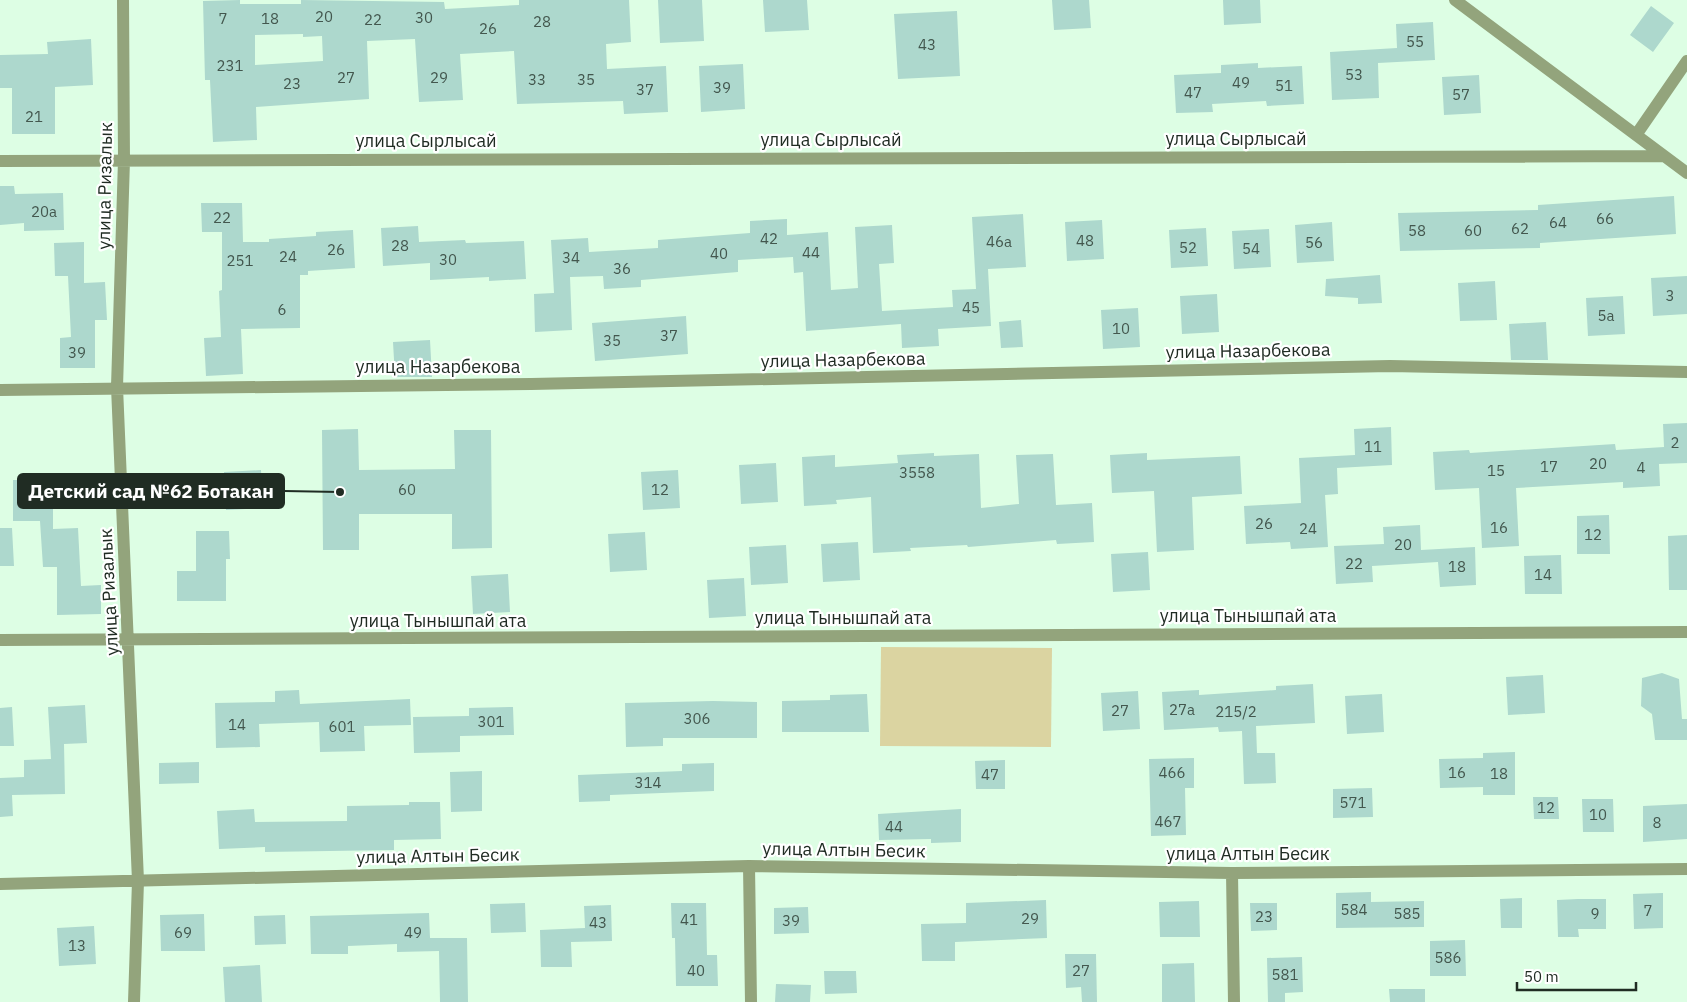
<svg xmlns="http://www.w3.org/2000/svg" width="1687" height="1002" font-family="'IBM Plex Sans',sans-serif">
<rect width="100%" height="100%" fill="#ddfee4"/>
<!-- green -->
<path fill="#dbd4a1" d="M881 647 1052 648 1051 747 880 746Z"/>
<!-- building -->
<path fill="#add8cd" fill-rule="evenodd" d="M240 0V4H301V0L444 2 445 9 519 5V0H629L631 42 606 44 607 69 666 66 668 112 624 114 623 101 517 104 514 51 460 54 463 100 419 102 415 39 367 41 369 99 256 107 257 140 213 142 210 80H205L203 1ZM303 34V37L322 36 323 61 255 65V35Z
M658 0H702L704 41 660 43Z
M763 0H807L809 30 765 32Z
M1052 0H1089L1091 28 1054 30Z
M1223 0H1260L1261 23 1224 25Z
M1651 6 1674 23 1653 52 1630 35Z
M957 11 960 76 898 79 894 14Z
M1433 22 1435 60 1378 63 1379 98 1332 100 1330 52 1397 48 1396 24Z
M91 39 93 85 55 87V134H12V88H0V55L48 54 47 42Z
M1258 63V68L1302 66 1304 104 1267 106 1266 101 1212 104 1213 112 1176 113 1174 75 1221 73V65Z
M743 64 745 109 701 112 699 66Z
M1479 75 1481 113 1444 115 1442 77Z
M0 186H14L15 194 63 193 64 230 24 231V223L0 225Z
M1674 196 1676 234 1540 243V248L1400 251 1398 213 1538 210V205Z
M201 203H242L243 242H269V239L316 236V232L353 230 355 268 308 271V275H300V328L241 329 243 374 206 376 204 338 221 337 219 291 222 290V232H202Z
M1023 214 1026 267 988 269 991 326 938 329 939 346 902 348 901 324 806 331 803 272 794 273 793 257 738 260V272L641 280V287L604 289 603 276 570 277 572 330 535 332 534 294 554 293 551 240 588 238 589 252 658 248V240L750 233V221L787 219V235L828 232 831 290 858 288 855 227 892 225 894 263 879 264 882 311 953 307 952 290 976 289 972 217Z
M1102 220 1104 259 1067 261 1065 222Z
M1332 222 1334 261 1297 263 1295 225Z
M418 226 419 242 465 240 466 243 524 241 526 279 489 281V277L430 280V263L383 266 381 228Z
M1206 228 1208 266 1171 268 1169 230Z
M1269 229 1271 267 1234 269 1232 231Z
M84 242V283L105 282 107 320H95V368H60V338L71 337 68 276H55L54 243Z
M1380 275 1382 303 1358 304V298L1325 296 1326 279Z
M1687 276V314L1653 316 1651 278Z
M1495 281 1497 320 1460 321 1458 283Z
M1217 294 1219 332 1182 334 1180 296Z
M1623 296 1625 334 1588 336 1586 298Z
M1138 308 1140 347 1103 349 1101 310Z
M686 316 688 354 595 361 592 323Z
M1021 320 1023 347 1001 348 999 322Z
M1546 322 1548 360H1511L1509 324Z
M430 340 432 377H395L393 342Z
M1687 423V463L1659 464 1660 486 1623 488V482L1516 488 1519 546 1482 548 1479 488 1435 490 1433 452 1469 450 1470 453 1615 444 1616 450 1664 447 1663 424Z
M1391 427 1392 465 1337 468 1338 494 1325 495 1328 547 1291 549 1290 542 1246 544 1244 506 1301 503 1299 458 1355 455 1354 429Z
M358 429 359 470 455 469 454 430H491L492 548 452 549V514H359V550H323L322 430Z
M934 453V456L979 454 981 508 1019 504 1016 455 1053 454 1056 505 1092 503 1094 542 1057 544 1056 540 968 547 967 545 910 548 911 551 873 553 871 497 836 500 837 504 804 506 802 457 835 455V467L898 463 897 455Z
M1147 453V460L1240 456 1242 494 1192 497 1194 550 1157 552 1154 491 1112 493 1110 455Z
M776 463 778 502 741 504 739 465Z
M261 470 263 508 226 510 224 472Z
M678 470 680 508 643 510 641 472Z
M13 480H53V529L78 528 81 586 101 585V614L57 615V567H43L40 521H13Z
M1609 515 1610 554H1577V516Z
M1420 525 1421 550 1475 547 1476 585 1440 587 1438 562 1372 566 1373 582 1336 584 1334 546 1384 544 1383 527Z
M0 528H12L14 566H0Z
M196 531H229L230 559H226V601H177V571H196Z
M645 532 647 570 610 572 608 534Z
M1687 535V590H1669L1668 536Z
M858 542 860 580 823 582 821 544Z
M786 545 788 583 751 585 749 547Z
M1148 552 1150 590 1113 592 1111 554Z
M1561 555 1562 594H1525L1524 556Z
M508 574 510 612 473 614 471 576Z
M744 578 746 616 709 618 707 580Z
M1662 673 1679 679 1682 719H1687V740H1655L1652 714 1641 706 1642 678Z
M1543 675 1545 713 1508 715 1506 677Z
M1313 684 1315 723 1256 726 1257 753H1275L1276 783 1244 784 1242 731 1219 732 1218 727 1164 730 1162 692 1199 690V695L1276 690V686Z
M299 690 300 704 410 699 411 725 364 726 365 751 320 752 319 722 259 724 260 747 216 748 215 703 275 702V691Z
M1138 691 1140 729 1103 731 1101 693Z
M867 694 869 732H782V701L830 700V695Z
M1382 694 1384 732 1347 734 1345 696Z
M713 701 757 702V738H663V746L626 747 625 703Z
M85 705 87 743 64 744 65 794 12 795 13 816 0 817V778L24 777V760L51 759 48 707Z
M12 707 14 746H0V708Z
M513 707 514 735 460 736V752L414 753 413 717 469 716V708Z
M1515 752V795H1483V787L1440 788 1439 759 1483 758V753Z
M1194 758V788H1185L1186 835 1151 836 1149 759Z
M1005 760V789H976L975 761Z
M199 762V783L159 784V763Z
M714 763V791L610 795V801L579 802 578 775 682 771V764Z
M482 771V811L451 812 450 772Z
M1372 788 1373 817 1333 818V789Z
M1533 797H1558L1559 819H1534Z
M1582 799H1613L1614 832H1583Z
M409 802H440L441 839 394 840V850L265 852V847L219 849 217 811 254 809 255 822 347 821V806L409 805Z
M1687 804V839L1643 842V806Z
M961 809V842L931 843V839L879 840 878 814Z
M1371 892V902L1424 901V927L1336 928V893Z
M1663 893V928L1634 929 1633 894Z
M1522 898V928H1501L1500 899Z
M1578 899H1606V929H1578L1579 937H1558L1557 900Z
M1046 900 1047 938 955 942V961H922L921 924 966 923V903Z
M1199 901 1200 937H1160L1159 902Z
M525 903 526 932 491 933 490 904Z
M671 903H706L707 955H717L718 986H676L675 938H672Z
M1250 903H1277V930L1251 931Z
M611 905 612 941 571 942 572 967H541L540 930 585 928 584 906Z
M808 907 809 933 774 934V908Z
M429 913 430 938H467L468 1002H440L439 951 397 952V944L348 946V954H311L310 916Z
M204 914 205 951H161L160 915Z
M285 915 286 944 255 945 254 916Z
M94 926 96 964 59 966 57 928Z
M1465 940 1466 976H1430V941Z
M1065 954H1096L1097 1002H1082L1081 987 1066 988Z
M1302 957 1303 992 1285 993V1002H1268L1267 958Z
M1194 963 1195 1002H1162V964Z
M260 965 262 1002H225L223 967Z
M824 971H856L857 993 825 994Z
M776 984 811 985 810 1002H775Z
M1389 989H1425V1002H1390Z"/>
<g fill="none" stroke-linecap="round" stroke-linejoin="round">
<!-- minor -->
<path stroke="#93a47c" stroke-width="12" d="M123 0 124 160 117 387 138 881 134 1002
M1455 0 1687 173
M1636 135 1687 61
M0 161 1663 156
M0 390 531 384 1390 366 1687 372
M0 640 1687 632
M749 866 751 1002
M1232 873 1234 1002
M0 884 749 866 1232 873 1687 869"/>
</g>
<g text-anchor="middle" stroke-width="4.5" stroke-linejoin="round" paint-order="stroke">
<!-- number labels -->
<g font-size="15" fill="#43574e">
<text x="324" y="22">20</text>
<text x="424" y="23">30</text>
<text x="223" y="24">7</text>
<text x="270" y="24">18</text>
<text x="373" y="25">22</text>
<text x="542" y="27">28</text>
<text x="488" y="34">26</text>
<text x="1415" y="47">55</text>
<text x="927" y="50">43</text>
<text x="230" y="71">231</text>
<text x="1354" y="80">53</text>
<text x="346" y="83">27</text>
<text x="439" y="83">29</text>
<text x="537" y="85">33</text>
<text x="586" y="85">35</text>
<text x="1241" y="88">49</text>
<text x="292" y="89">23</text>
<text x="1284" y="91">51</text>
<text x="722" y="93">39</text>
<text x="645" y="95">37</text>
<text x="1193" y="98">47</text>
<text x="1461" y="100">57</text>
<text x="34" y="122">21</text>
<text x="44" y="217">20а</text>
<text x="222" y="223">22</text>
<text x="1605" y="224">66</text>
<text x="1558" y="228">64</text>
<text x="1520" y="234">62</text>
<text x="1417" y="236">58</text>
<text x="1473" y="236">60</text>
<text x="769" y="244">42</text>
<text x="1085" y="246">48</text>
<text x="999" y="247">46а</text>
<text x="1314" y="248">56</text>
<text x="400" y="251">28</text>
<text x="1188" y="253">52</text>
<text x="1251" y="254">54</text>
<text x="336" y="255">26</text>
<text x="811" y="258">44</text>
<text x="719" y="259">40</text>
<text x="288" y="262">24</text>
<text x="571" y="263">34</text>
<text x="448" y="265">30</text>
<text x="240" y="266">251</text>
<text x="622" y="274">36</text>
<text x="1670" y="301">3</text>
<text x="971" y="313">45</text>
<text x="282" y="315">6</text>
<text x="1606" y="321">5а</text>
<text x="1121" y="334">10</text>
<text x="669" y="341">37</text>
<text x="612" y="346">35</text>
<text x="77" y="358">39</text>
<text x="1675" y="448">2</text>
<text x="1373" y="452">11</text>
<text x="1598" y="469">20</text>
<text x="1549" y="472">17</text>
<text x="1641" y="473">4</text>
<text x="1496" y="476">15</text>
<text x="917" y="478">3558</text>
<text x="407" y="495">60</text>
<text x="660" y="495">12</text>
<text x="1264" y="529">26</text>
<text x="1499" y="533">16</text>
<text x="1308" y="534">24</text>
<text x="1593" y="540">12</text>
<text x="1403" y="550">20</text>
<text x="1354" y="569">22</text>
<text x="1457" y="572">18</text>
<text x="1543" y="580">14</text>
<text x="1182" y="715">27а</text>
<text x="1120" y="716">27</text>
<text x="1236" y="717">215/2</text>
<text x="697" y="724">306</text>
<text x="491" y="727">301</text>
<text x="237" y="730">14</text>
<text x="342" y="732">601</text>
<text x="1172" y="778">466</text>
<text x="1457" y="778">16</text>
<text x="1499" y="779">18</text>
<text x="990" y="780">47</text>
<text x="648" y="788">314</text>
<text x="1353" y="808">571</text>
<text x="1546" y="813">12</text>
<text x="1598" y="820">10</text>
<text x="1168" y="827">467</text>
<text x="1657" y="828">8</text>
<text x="894" y="832">44</text>
<text x="1354" y="915">584</text>
<text x="1648" y="916">7</text>
<text x="1407" y="919">585</text>
<text x="1595" y="919">9</text>
<text x="1264" y="922">23</text>
<text x="1030" y="924">29</text>
<text x="689" y="925">41</text>
<text x="791" y="926">39</text>
<text x="598" y="928">43</text>
<text x="183" y="938">69</text>
<text x="413" y="938">49</text>
<text x="77" y="951">13</text>
<text x="1448" y="963">586</text>
<text x="696" y="976">40</text>
<text x="1081" y="976">27</text>
<text x="1285" y="980">581</text>
</g>
<!-- street labels -->
<g font-size="18" fill="#202c23" stroke="#fff">
<text x="1236" y="145">улица Сырлысай</text>
<text x="831" y="146">улица Сырлысай</text>
<text x="426" y="147">улица Сырлысай</text>
<text transform="translate(105 186) rotate(-89)" y="6">улица Ризалык</text>
<text transform="translate(1248 351) rotate(-1)" y="6">улица Назарбекова</text>
<text transform="translate(843 360) rotate(-1)" y="6">улица Назарбекова</text>
<text x="438" y="373">улица Назарбекова</text>
<text transform="translate(109 592) rotate(-93)" y="6">улица Ризалык</text>
<text x="1248" y="622">улица Тынышпай ата</text>
<text x="843" y="624">улица Тынышпай ата</text>
<text x="438" y="627">улица Тынышпай ата</text>
<text transform="translate(844 850) rotate(1)" y="6">улица Алтын Бесик</text>
<text x="1248" y="860">улица Алтын Бесик</text>
<text transform="translate(438 856) rotate(-1)" y="6">улица Алтын Бесик</text>
</g>
</g>
<!-- callouts -->
<path fill="none" stroke="#202c23" stroke-width="2" d="M340 492L284 491"/>
<circle fill="#202c23" stroke="#fff" stroke-width="2" cx="340" cy="492" r="5"/>
<rect fill="#202c23" stroke="#202c23" stroke-width="2" x="18" y="474" width="266" height="34" rx="5"/>
<g font-size="19" text-anchor="middle" font-weight="bold" fill="#fff">
<text x="151" y="498">Детский сад №62 Ботакан</text>
</g>
<!-- scale -->
<path d="M1517 982v8h119v-8" fill="none" stroke="#202c23" stroke-width="2.5"/>
<text x="1524" y="982" font-size="15" fill="#202c23" stroke="#ffffff" stroke-width="4" paint-order="stroke">50 m</text>
</svg>
